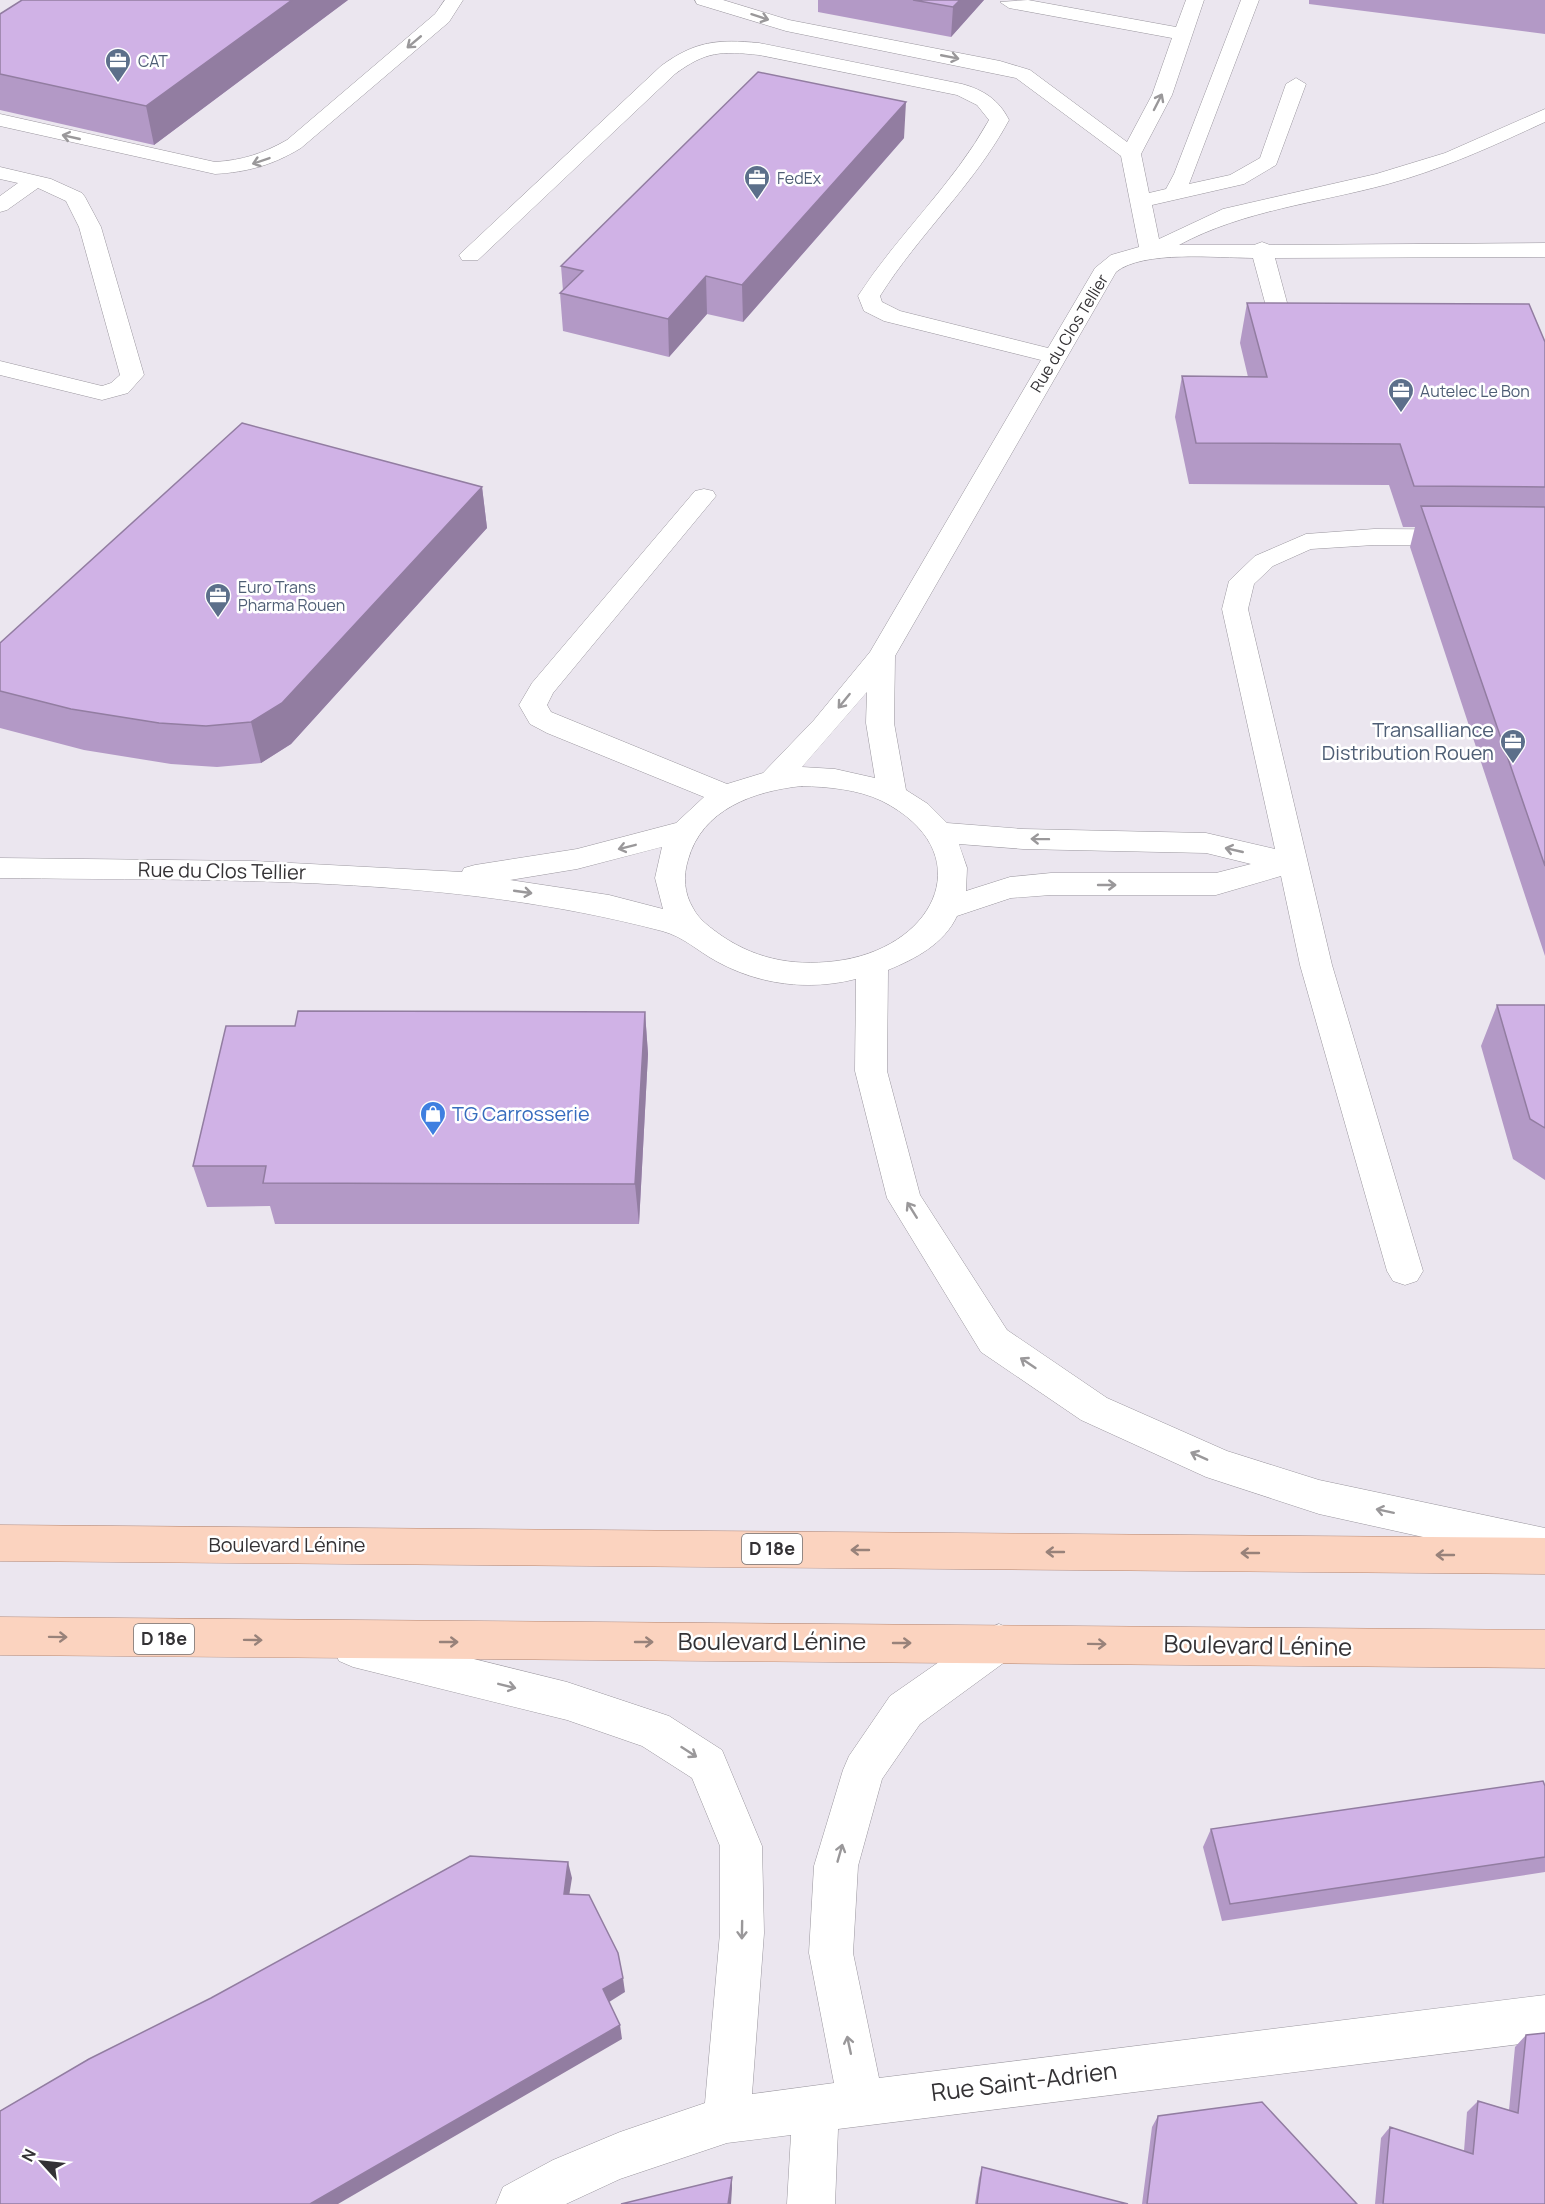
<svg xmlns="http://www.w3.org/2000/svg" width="1545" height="2204" font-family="Manrope,sans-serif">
<rect width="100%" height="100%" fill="#ebe6ef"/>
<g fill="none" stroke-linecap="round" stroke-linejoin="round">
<defs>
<path id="minor" d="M445 0H463L449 22 301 148C273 165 248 172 215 174L0 126V114L215 162C243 160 262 154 287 140L435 14Z
M695 0H723L789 20 1000 61 1030 70 1127 142 1152 95 1172 38 1009 8 1000 2 1028 0 1176 27 1186 0H1204L1172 95 1141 154 1149 193 1166 189 1174 174 1241 0H1259L1189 184 1230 175 1260 158 1286 84 1296 78 1306 84 1276 165 1244 184 1152 205 1159 239 1223 209 1376 174 1445 153 1545 109V122C1493 146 1443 169 1388 184 1318 203 1244 210 1179 245H1254L1262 242 1270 245 1545 243V257L1275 258 1289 310 1286 315H1270L1267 310 1253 258C1217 258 1143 250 1116 272L895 656 894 723 906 790 928 804 947 823 1023 829 1206 833 1275 849 1222 609 1229 581 1255 556 1306 534 1374 529 1545 530V546L1374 545 1311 549 1273 566 1254 584 1248 609 1332 965 1423 1271 1417 1281 1405 1285 1393 1281 1387 1271 1300 965 1281 876 1216 895H1051L1011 898 957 916C944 944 915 959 888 970L887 1071 920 1195 1007 1330 1107 1398 1227 1451 1319 1480 1545 1528V1564L1319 1514 1206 1477 1081 1420 981 1352 887 1198 855 1071 856 979C809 991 759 985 716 961 696 950 684 937 662 931 446 874 221 881 0 878V858L253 861 462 872 464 868 475 865 577 849 676 823 704 797 547 733 530 724 519 705 532 683 695 491 704 489 713 491 716 496 553 693 547 705 551 712 727 784 763 773 814 720 870 652 1041 360 884 321 864 311 858 296C898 234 953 185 989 120L977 105 957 95 759 55C721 51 706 51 675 74L478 260H462L459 255 661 66C695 41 718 39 759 43L962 84C984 90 999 100 1009 120 974 185 919 234 880 296L882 302 900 311 1048 348 1095 268 1111 255 1139 247 1121 156 1016 78 786 31 697 4ZM867 692 866 723 875 778 835 769 802 767ZM802 786C828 787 857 789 882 801 980 851 938 944 843 960 799 967 759 961 722 936 711 928 699 920 693 908 684 893 683 876 688 860 702 809 754 791 802 786ZM959 844 1023 849 1206 853 1251 864 1216 873H1051L1010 877 966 891 967 868ZM662 847 655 878 663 909 609 895 510 880 577 869Z
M0 167 51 179 82 193 85 197 101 227 144 375 128 393 102 400 0 375V361L102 386 111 383 120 375 79 227 66 201 38 188 7 210 0 212V196L18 183 0 179Z
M999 1624 1013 1630 1019 1643 1013 1656 920 1724 882 1779 858 1866 853 1953 879 2078 1545 1995V2041L838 2129 835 2204H787L791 2135 727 2143 620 2179 566 2204H496L503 2187 553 2160 620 2132 705 2103 720 1933V1846L692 1778 642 1746 567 1720 353 1667 339 1661 333 1648 339 1635 353 1629 567 1682 669 1716 722 1750 762 1846 764 1933 752 2094 834 2083 809 1953 814 1866 843 1770 849 1756 890 1696 985 1630Z"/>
<path id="major" d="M0 1525 1545 1538V1574L0 1561Z
M0 1617 1545 1630V1668L0 1655Z"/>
</defs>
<!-- minor casing -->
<use href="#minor" stroke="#9a969e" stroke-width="1"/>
<!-- major casing -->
<use href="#major" stroke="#b48773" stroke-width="1"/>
<!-- minor -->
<use href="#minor" fill="#fff" fill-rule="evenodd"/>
<!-- major -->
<use href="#major" fill="#fbd3bf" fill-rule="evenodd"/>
</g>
<!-- wall -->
<path fill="#b399c6" d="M22 0H348L154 145 0 110V14Z
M818 0H984L951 37 818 12Z
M1309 0H1545V34L1309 4Z
M904 138 743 322 707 314 669 357 563 331 560 293 563 291 561 266Z
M1247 303 1545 342V956L1410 547 1415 527H1403L1389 485 1189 484 1175 417 1182 376 1248 377 1240 343Z
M482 487 487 528 291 744 261 763 217 767 171 764 84 750 0 728V643Z
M1497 1005H1545V1180L1513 1159 1481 1046Z
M645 1012 648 1054 639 1224H275L270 1206 207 1207 193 1166 295 1026Z
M1545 1786V1872L1222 1921 1203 1847 1211 1829Z
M1526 2035 1545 2204H1375L1381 2138 1390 2127 1464 2151 1467 2112 1478 2101 1509 2110 1515 2047Z
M1158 2116 1357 2204H1142L1152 2127Z
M982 2167 1128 2204H975L979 2178Z"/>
<!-- shaded-wall -->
<path fill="#927da1" d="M292 0H348L154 145 146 106Z
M960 0H984L951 37 953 7Z
M906 102 904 138 743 322 742 285Z
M706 276 707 314 669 357 668 319Z
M482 487 487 528 291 744 261 763 251 722Z
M645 1012 648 1054 639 1224 635 1184Z
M568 1862 572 1878 567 1909 564 1894Z
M623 1978 625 1992 606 2004 603 1989Z
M620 2025 622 2039 338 2204H310Z
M732 2177V2189L731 2204H728Z"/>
<!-- building -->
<path fill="#d0b2e6" stroke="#927da1" stroke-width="1.5" d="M22 0H292L146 106 0 74V14Z
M913 0H960L953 7Z
M758 72 906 102 742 285 706 276 668 319 560 293 583 271 561 266Z
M1247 303 1529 304 1545 342V487L1414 486 1400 444 1196 443 1182 376 1267 377Z
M242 423 482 487 282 703 251 722 206 726 159 723 71 709 0 691V643Z
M1421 506 1545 507V866Z
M1497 1005H1545V1128L1530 1119Z
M298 1011 645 1012 635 1184 263 1183 266 1166H193L226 1026H295Z
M1543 1781 1545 1786V1857L1230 1904 1211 1829Z
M470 1856 568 1862 564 1894 589 1895 618 1953 623 1978 603 1989 620 2025 310 2204H0V2111L89 2059 211 1998Z
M1545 2033V2204H1383L1390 2127 1473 2154 1478 2101 1518 2113 1526 2035Z
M1262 2102 1357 2204H1147L1158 2116Z
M982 2167 1128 2204H977Z
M732 2177 728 2204H621Z"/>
<!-- one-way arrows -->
<defs><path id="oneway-shaft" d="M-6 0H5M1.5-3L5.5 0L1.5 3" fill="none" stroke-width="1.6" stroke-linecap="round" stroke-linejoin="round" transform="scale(1.5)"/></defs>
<g stroke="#9a989a">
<use href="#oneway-shaft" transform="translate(760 17) rotate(18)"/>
<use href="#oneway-shaft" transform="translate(414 42) rotate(140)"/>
<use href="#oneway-shaft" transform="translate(950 57) rotate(11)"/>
<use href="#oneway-shaft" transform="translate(1158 102) rotate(-63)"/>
<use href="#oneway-shaft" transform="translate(71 137) rotate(-167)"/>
<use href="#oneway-shaft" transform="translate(261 161) rotate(161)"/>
<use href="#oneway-shaft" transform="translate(844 701) rotate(129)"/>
<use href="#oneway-shaft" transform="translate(1040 839) rotate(-179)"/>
<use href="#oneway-shaft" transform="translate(627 847) rotate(166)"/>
<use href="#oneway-shaft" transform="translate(1234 850) rotate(-167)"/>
<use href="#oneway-shaft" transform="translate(1107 885)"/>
<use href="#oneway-shaft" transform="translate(523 892) rotate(8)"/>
<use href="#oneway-shaft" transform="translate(912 1210) rotate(-122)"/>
<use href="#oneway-shaft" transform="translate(1028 1363) rotate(-146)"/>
<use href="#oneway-shaft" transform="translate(1199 1456) rotate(-156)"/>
<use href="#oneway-shaft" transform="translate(1385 1511) rotate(-168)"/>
<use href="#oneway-shaft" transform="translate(507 1686) rotate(14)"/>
<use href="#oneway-shaft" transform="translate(689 1752) rotate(33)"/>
<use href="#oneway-shaft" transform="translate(840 1853) rotate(-74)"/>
<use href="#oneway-shaft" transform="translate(742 1930) rotate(91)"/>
<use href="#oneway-shaft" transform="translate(849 2045) rotate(-102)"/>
</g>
<g stroke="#98827a">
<use href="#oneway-shaft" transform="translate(860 1550) rotate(-180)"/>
<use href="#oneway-shaft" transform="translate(1055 1552) rotate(-180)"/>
<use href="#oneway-shaft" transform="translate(1250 1553) rotate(-180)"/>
<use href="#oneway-shaft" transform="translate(1445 1555) rotate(-180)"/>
<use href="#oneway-shaft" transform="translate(58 1637) rotate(1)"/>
<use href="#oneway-shaft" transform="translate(253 1640) rotate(1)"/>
<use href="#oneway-shaft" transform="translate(449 1642)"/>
<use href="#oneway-shaft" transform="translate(644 1642)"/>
<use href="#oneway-shaft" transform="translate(902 1643)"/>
<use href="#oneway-shaft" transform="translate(1097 1644) rotate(1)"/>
</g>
<!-- icons -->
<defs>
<symbol id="office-pin" viewBox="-11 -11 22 30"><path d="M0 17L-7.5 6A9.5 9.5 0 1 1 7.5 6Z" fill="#5c6f8a" stroke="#fff"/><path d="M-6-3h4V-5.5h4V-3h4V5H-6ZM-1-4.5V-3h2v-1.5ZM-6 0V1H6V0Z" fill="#fff"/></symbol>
<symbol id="shop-pin" viewBox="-11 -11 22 30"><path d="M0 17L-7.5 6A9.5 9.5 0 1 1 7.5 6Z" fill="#3f7fe0" stroke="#fff"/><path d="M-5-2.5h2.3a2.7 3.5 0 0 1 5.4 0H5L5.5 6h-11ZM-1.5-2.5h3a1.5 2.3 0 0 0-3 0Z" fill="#fff"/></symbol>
</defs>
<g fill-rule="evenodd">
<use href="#office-pin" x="103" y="46" width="30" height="40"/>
<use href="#office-pin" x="742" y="163" width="30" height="40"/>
<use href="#office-pin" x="1386" y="376" width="30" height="40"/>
<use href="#office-pin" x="203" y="581" width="30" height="40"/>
<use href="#office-pin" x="1498" y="727" width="30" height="40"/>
<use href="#shop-pin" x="418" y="1099" width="30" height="40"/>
</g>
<g text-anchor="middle" stroke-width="5" stroke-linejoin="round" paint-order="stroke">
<!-- far-service labels -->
<g font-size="16" fill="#4e5e75" stroke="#fff" text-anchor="start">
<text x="138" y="67">CAT</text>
<text x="777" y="184">FedEx</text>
<text x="1420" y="397">Autelec Le Bon</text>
<text x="238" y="593">Euro Trans<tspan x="238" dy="18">Pharma Rouen</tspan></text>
</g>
<!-- far-street labels -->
<g font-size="16" fill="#343235" stroke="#fff">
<text transform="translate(1069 333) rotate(-59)" y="6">Rue du Clos Tellier</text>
</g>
<!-- shield labels -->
<g fill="#fff" stroke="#717072" stroke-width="1.5">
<rect x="742" y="1534" width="60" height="30" rx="4.5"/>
<rect x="134" y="1624" width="60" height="30" rx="4.5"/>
</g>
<g font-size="18" font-weight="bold" fill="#343235">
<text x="772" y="1555">D 18e</text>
<text x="164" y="1645">D 18e</text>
</g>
<!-- service labels -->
<g font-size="20" fill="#4e5e75" stroke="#fff" text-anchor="end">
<text x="1494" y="737">Transalliance<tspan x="1494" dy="23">Distribution Rouen</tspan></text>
</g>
<!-- street labels -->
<g font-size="20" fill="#343235" stroke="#fff">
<text transform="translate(222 871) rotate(1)" y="7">Rue du Clos Tellier</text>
<text x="287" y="1552">Boulevard Lénine</text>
</g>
<!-- shop labels -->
<g font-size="20" fill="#366cbe" stroke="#fff" text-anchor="start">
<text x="452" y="1121">TG Carrosserie</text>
</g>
<!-- near-street labels -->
<g font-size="24" fill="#343235" stroke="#fff">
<text x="772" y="1650">Boulevard Lénine</text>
<text transform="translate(1258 1646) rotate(1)" y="8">Boulevard Lénine</text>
<text transform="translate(1024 2082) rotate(-7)" y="8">Rue Saint-Adrien</text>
</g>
</g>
<!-- north arrow -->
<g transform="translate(42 2162) rotate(297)" stroke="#ffffff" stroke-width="4.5" paint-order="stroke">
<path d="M0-4.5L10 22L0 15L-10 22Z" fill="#343235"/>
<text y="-9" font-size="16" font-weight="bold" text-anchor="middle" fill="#343235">N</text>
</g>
</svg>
